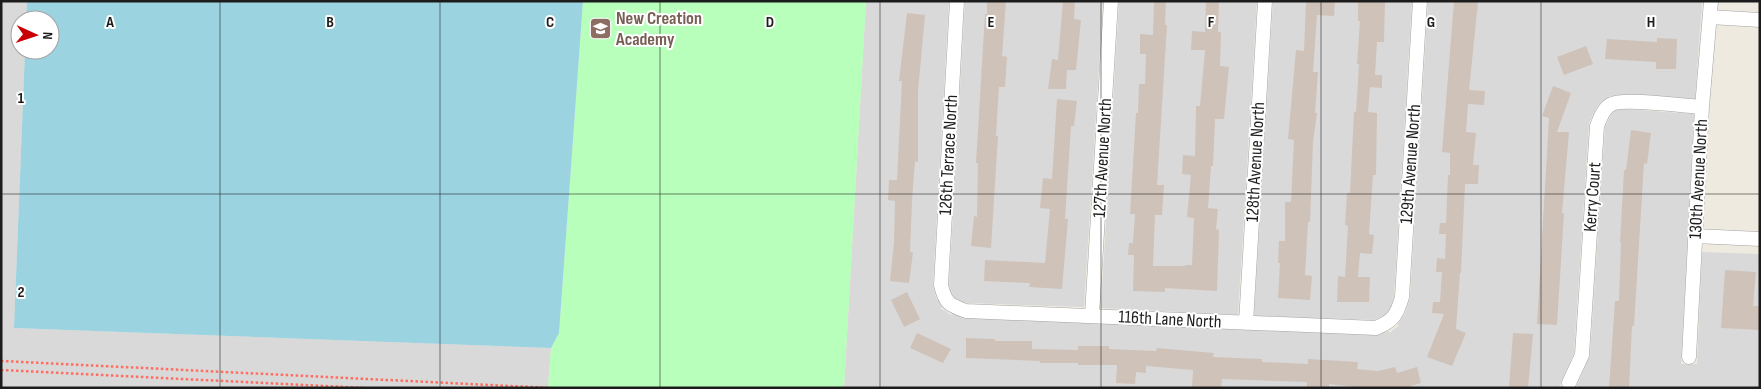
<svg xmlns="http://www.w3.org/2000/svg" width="1761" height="389" font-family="'Sofia Sans Condensed',sans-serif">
<rect width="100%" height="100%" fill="#efeae0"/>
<!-- residential -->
<path fill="#dad9d9" d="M1 1H27L26 20H20V50H25L14 328 551 348 548 388H1Z
M866 1H949L933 285 936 298 942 306 941 309 946 311 950 315 953 314 966 318 1376 335 1388 331 1390 333 1394 329 1399 326 1398 324 1405 314 1410 298 1428 1H1702L1695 99 1626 95 1610 96 1598 105 1589 123 1574 353 1559 387 1560 388H844Z
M965 1H1103L1084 307 968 303 956 299 951 294 949 285Z
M1119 1H1257L1238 315 1101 308Z
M1273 1H1412L1394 296 1390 309 1383 317 1374 320 1254 316Z
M1625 109 1694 114 1681 364H1697L1702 252 1760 254V388H1576L1590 355 1605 127 1611 115 1615 110Z"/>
<!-- park -->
<path fill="#b8ffbc" d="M583 1H866L844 388H548L551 348 559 333Z"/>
<!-- water -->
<path fill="#9cd3e1" d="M27 1H583L559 333 551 348 14 328 25 50H50V20H26Z"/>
<!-- building -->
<path fill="#cfc2b9" d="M987 1H1006L1002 56 1007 57 1005 87H999L996 136H998L991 248 971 246 974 216 977 217 978 163H976L985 14H987Z
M1063 1H1075L1074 19 1081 20 1076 70H1067L1066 89H1048L1052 59 1058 60Z
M1154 1H1166L1165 25H1167L1157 185H1164L1162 215H1155L1153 266H1185V265H1192L1194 218 1187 217 1191 175 1182 174 1183 155 1195 156 1196 106H1200L1205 50H1191L1192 31 1205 32 1206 1H1219L1218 32H1221L1220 66 1229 67 1224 119H1215L1213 166H1211L1208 208 1218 209 1216 229 1219 230 1217 291 1165 288V292L1133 291 1134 255H1128L1129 243H1133L1135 214H1130L1136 113H1138L1139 84H1145L1146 54H1140V34L1153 35Z
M1306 1H1335L1334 16 1317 15 1313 72H1318L1315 113H1317L1313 142 1310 222H1308L1305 275 1312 276 1310 300 1278 298 1280 263H1278L1279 241H1285V202H1291L1294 140 1288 139 1296 50 1304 51Z
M1358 1H1385L1384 42H1377L1375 75H1382V88L1370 87 1368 112 1377 113 1376 175H1373L1369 234 1374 235 1372 254 1360 253 1358 277H1370L1369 302H1337L1338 276 1345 277 1348 226 1345 225 1347 193H1350L1354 112H1356L1359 64H1357L1360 21H1358Z
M1454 1 1478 2 1469 90 1485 91 1484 105 1468 104 1466 132 1476 133 1473 165H1479L1478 184H1465L1461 273H1460L1456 329 1466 333 1452 366 1427 357 1444 314 1432 313 1433 302H1440L1442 272H1436L1437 258 1445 259 1446 234H1439L1440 223H1446L1448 175H1450V153L1442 152Z
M907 13 925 15 918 91V162L915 161 912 201 910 252H913L909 283 890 281 894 242 895 201 888 200 889 180H897L902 81H899Z
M1657 38 1677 39 1676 69H1656V62L1605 59 1607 39 1657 42Z
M1586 46 1593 64 1564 75 1557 57Z
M1553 86 1571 93 1557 132H1569L1562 213H1564L1557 325 1537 324 1549 118 1542 116Z
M1057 99 1077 101 1074 126H1071L1065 219H1068L1062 289 1029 287 1030 283 984 281 985 260 1045 263 1050 209 1040 208 1043 178 1052 179Z
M1631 130 1651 133 1647 164 1644 163 1634 326H1632L1629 388H1609L1615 301H1619L1621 243H1620L1624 170H1626Z
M1725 270 1756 272 1753 306H1760V330L1721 328Z
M907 292 920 319 904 327 891 300Z
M917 333 951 349 943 363 910 348Z
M1513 333 1533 334 1528 388H1509Z
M966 338 995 339V341H1032V349L1078 350V346H1109V349L1156 351 1157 348 1214 353 1213 357 1262 359V362L1308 364V359L1358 362 1357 369 1378 371 1395 367 1397 373 1417 367 1421 383 1411 386 1412 388H1363L1329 384V388H1307V382L1222 379 1221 388H1192L1193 370 1146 366V373L1136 372 1135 384 1116 383 1117 365H1078V363H1040V361L966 358Z"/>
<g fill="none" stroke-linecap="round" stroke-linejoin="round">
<defs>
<path id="minor" d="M957 1 941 285C945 303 949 305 966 311L1376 328C1393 321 1397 315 1402 297L1420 1
M1710 17 1760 20
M1695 236 1760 239
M1092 315 1111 1
M1246 323 1265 1
M1689 357 1702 107 1711 1
M1569 383 1582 355 1597 126C1600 118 1604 107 1612 104 1624 98 1685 106 1702 107"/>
</defs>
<!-- minor casing -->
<use href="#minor" stroke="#a3a3a3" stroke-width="15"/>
<!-- path -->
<path stroke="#ff6e61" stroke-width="2.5" stroke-dasharray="2.5 2.5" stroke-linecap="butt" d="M1 361 551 388
M1 370 365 388"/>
<!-- minor -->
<use href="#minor" stroke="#fff" stroke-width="14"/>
</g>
<!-- grid -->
<path fill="none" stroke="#1c1c1c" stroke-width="1" stroke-opacity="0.55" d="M220 1V388M440 1V388M660 1V388M880 1V388M1101 1V388M1321 1V388M1541 1V388M1 194H1760"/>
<!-- icons -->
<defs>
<symbol id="school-square" viewBox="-11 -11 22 22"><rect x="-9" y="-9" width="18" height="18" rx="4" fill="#8d6e63" stroke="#fff"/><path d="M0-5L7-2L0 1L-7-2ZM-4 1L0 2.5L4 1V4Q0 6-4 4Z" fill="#fff"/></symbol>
</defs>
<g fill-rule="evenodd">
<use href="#school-square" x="588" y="16" width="25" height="25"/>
</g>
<g text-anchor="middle" stroke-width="4" stroke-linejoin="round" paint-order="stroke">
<!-- education labels -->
<g font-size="18" font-weight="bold" fill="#785e54" stroke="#fff" text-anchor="start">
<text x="616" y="24">New Creation<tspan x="616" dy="21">Academy</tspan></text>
</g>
<!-- street labels -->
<g font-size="18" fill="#1c1c1c" stroke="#fff">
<text transform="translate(948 155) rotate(-87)" y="6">126th Terrace North</text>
<text transform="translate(1102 158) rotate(-87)" y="6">127th Avenue North</text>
<text transform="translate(1255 162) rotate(-87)" y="6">128th Avenue North</text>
<text transform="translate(1410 164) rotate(-86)" y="6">129th Avenue North</text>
<text transform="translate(1698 179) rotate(-87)" y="6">130th Avenue North</text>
<text transform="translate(1592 197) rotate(-86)" y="6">Kerry Court</text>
<text transform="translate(1170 319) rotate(3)" y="6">116th Lane North</text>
</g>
</g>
<g font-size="16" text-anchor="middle" font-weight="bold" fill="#1c1c1c" stroke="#fff" stroke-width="4" stroke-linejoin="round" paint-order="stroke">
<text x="110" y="27">A</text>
<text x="330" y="27">B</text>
<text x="550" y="27">C</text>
<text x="770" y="27">D</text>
<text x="991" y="27">E</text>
<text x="1211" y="27">F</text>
<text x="1431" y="27">G</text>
<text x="1651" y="27">H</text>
<text x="21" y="103">1</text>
<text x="21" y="297">2</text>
</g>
<!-- border -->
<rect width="1761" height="389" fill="none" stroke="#1c1c1c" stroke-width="5"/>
<!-- north arrow -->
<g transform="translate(35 35) rotate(93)"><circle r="24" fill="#ffffff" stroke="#a4a4a4"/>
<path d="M0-4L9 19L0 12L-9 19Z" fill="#c80004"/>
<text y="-8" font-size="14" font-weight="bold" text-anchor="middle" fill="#1c1c1c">N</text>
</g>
</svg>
